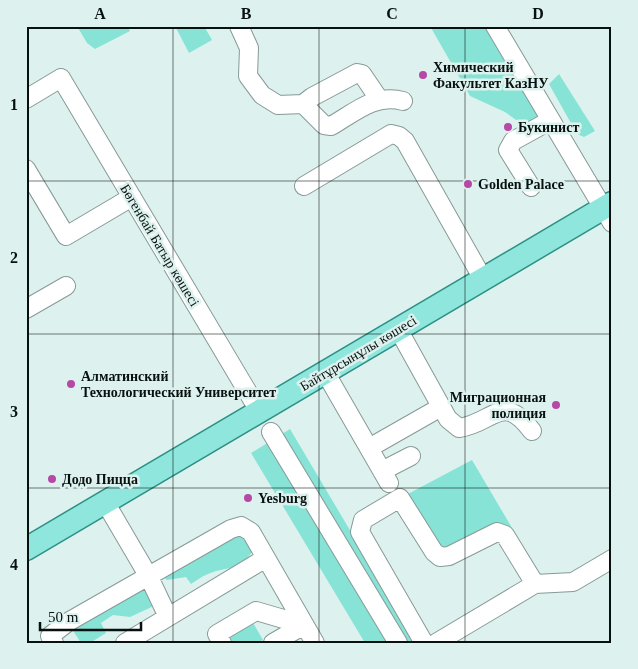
<svg xmlns="http://www.w3.org/2000/svg" width="638" height="669" font-family="Georgia,serif">
<rect width="100%" height="100%" fill="#ddf2ee"/>
<!-- green -->
<path fill="#86e3d6" d="M77 26H127L130 31 95 49 87 43Z
M175 26H204L212 40 189 53Z
M430 26H486L543 119 519 122 505 112 470 96Z
M559 74 595 131 584 137 577 134 549 84Z
M290 429 415 640 409 643H365L251 453Z
M472 460 515 533 488 541 437 548 406 495Z
M242 531 254 549C239 573 229 565 208 574 202 576 196 581 191 584L186 577 167 580 153 568Z
M146 584 156 605 130 617 113 615 101 623 106 633 90 643H81L72 629Z
M252 621 263 640 258 643H233L229 635Z"/>
<g fill="none" stroke-linecap="round" stroke-linejoin="round">
<defs>
<path id="minor" d="M239 26 249 48 248 76 262 95 278 105 303 104 324 125 331 126C354 113 375 93 403 101
M495 26 612 223
M26 99 61 78 259 411
M303 104 312 97 357 73 362 74 379 99
M26 169 66 236 132 197
M304 186 391 134 399 136 405 141 483 279
M531 187 508 150 513 141 551 120
M26 309 66 286
M398 329 448 419 459 428C494 423 502 391 532 431
M325 372 389 483
M271 432 398 643
M369 448 441 407
M382 471 411 456
M105 502 149 577 168 617
M54 643 50 636 68 622 231 529 241 526 251 532 315 643
M125 643 266 558
M222 643 217 634 256 611 304 625 273 643
M424 643 360 532 363 520 400 498 434 552 440 557 449 556 497 532 505 535 535 584
M436 643 535 584 573 582 612 559"/>
<path id="major" d="M26 549 612 203"/>
</defs>
<!-- minor casing -->
<use href="#minor" stroke="#869a96" stroke-width="20"/>
<!-- major casing -->
<use href="#major" stroke="#2e9085" stroke-width="25"/>
<!-- minor -->
<use href="#minor" stroke="#fff" stroke-width="18"/>
<!-- major -->
<use href="#major" stroke="#8ee6dc" stroke-width="22"/>
</g>
<!-- grid -->
<path fill="none" stroke="#091110" stroke-width="1" stroke-opacity="0.55" d="M173 26V643M319 26V643M465 26V643M26 181H612M26 334H612M26 488H612"/>
<!-- markers -->
<g fill="#b749a6" stroke="#ddf2ee" stroke-width="2">
<circle cx="423" cy="75" r="5"/>
<circle cx="508" cy="127" r="5"/>
<circle cx="468" cy="184" r="5"/>
<circle cx="71" cy="384" r="5"/>
<circle cx="556" cy="405" r="5"/>
<circle cx="52" cy="479" r="5"/>
<circle cx="248" cy="498" r="5"/>
</g>
<g text-anchor="middle" stroke-width="5" stroke-linejoin="round" paint-order="stroke">
<!-- poi labels -->
<g font-size="14" font-weight="bold" fill="#091110" stroke="#ddf2ee" text-anchor="start">
<text x="433" y="72">Химический<tspan x="433" dy="16">Факультет КазНУ</tspan></text>
<text x="518" y="132">Букинист</text>
<text x="478" y="189">Golden Palace</text>
<text x="81" y="381">Алматинский<tspan x="81" dy="16">Технологический Университет</tspan></text>
<text x="546" y="402" text-anchor="end">Миграционная<tspan x="546" dy="16">полиция</tspan></text>
<text x="62" y="484">Додо Пицца</text>
<text x="258" y="503">Yesburg</text>
</g>
<!-- street labels -->
<g font-size="14" fill="#091110" stroke="#ddf2ee">
<text transform="translate(160 245) rotate(59)" y="5">Бөгенбай Батыр көшесі</text>
<text transform="translate(358 353) rotate(-31)" y="5">Байтұрсынұлы көшесі</text>
</g>
</g>
<!-- border -->
<rect width="638" height="669" fill="none" stroke="#ddf2ee" stroke-width="55"/>
<!-- scale -->
<path d="M40 622v8h101v-8" fill="none" stroke="#091110" stroke-width="2.5"/>
<text x="48" y="622" font-size="15" fill="#091110" stroke="#ddf2ee" stroke-width="4" paint-order="stroke">50 m</text>
<rect x="28" y="28" width="582" height="614" fill="none" stroke="#091110" stroke-width="2"/>
<g font-size="16" text-anchor="middle" font-weight="bold" fill="#091110">
<text x="100" y="19">A</text>
<text x="246" y="19">B</text>
<text x="392" y="19">C</text>
<text x="538" y="19">D</text>
<text x="14" y="110">1</text>
<text x="14" y="263">2</text>
<text x="14" y="417">3</text>
<text x="14" y="570">4</text>
</g>
</svg>
